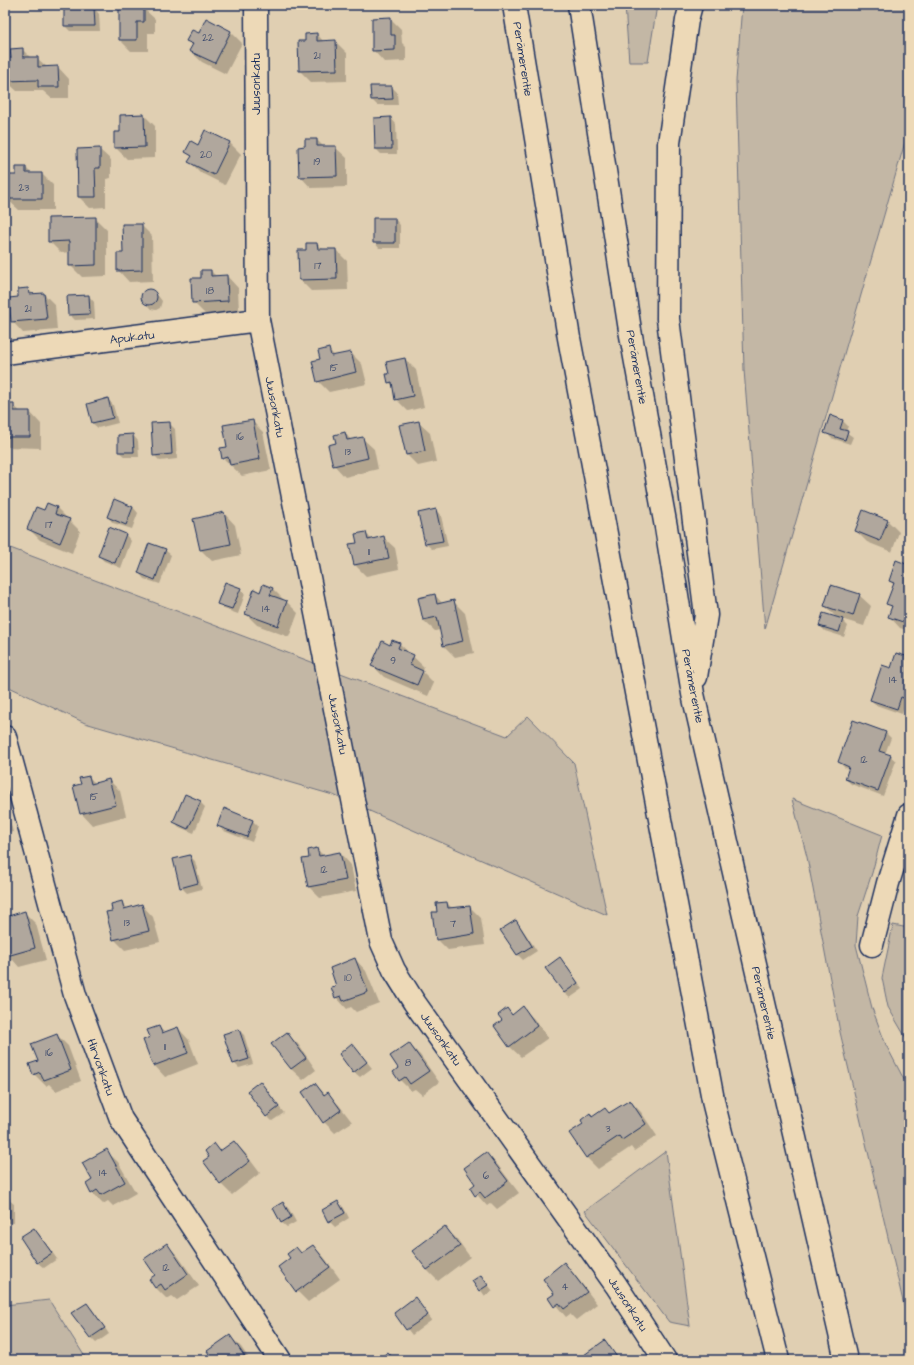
<svg xmlns="http://www.w3.org/2000/svg" width="914" height="1365" font-family="'Architects Daughter',sans-serif">
<rect width="100%" height="100%" fill="#e0cfb2"/>
<filter id="ink" filterUnits="userSpaceOnUse"><feTurbulence type="fractalNoise" baseFrequency=".025" numOctaves="2"/><feDisplacementMap in="SourceGraphic" scale="8" xChannelSelector="R" yChannelSelector="G"/><feConvolveMatrix kernelMatrix="1 2 1 2 8 2 1 2 1" color-interpolation-filters="sRGB"/></filter>
<g filter="url(#ink)">
<!-- green -->
<path fill="#c3b7a5" stroke="#6f7382" d="M625 5H657L648 62H629Z
M742 5H909V128L765 629 744 370 736 81Z
M5 546 507 736 528 716 574 763 607 915 333 795 85 723 5 685Z
M792 799 882 835 872 873 858 916 856 945 872 1008 886 1045 909 1089V1327L840 1032 807 857Z
M893 925 909 928V1043L888 1007 882 978Z
M666 1151 690 1326 669 1322 585 1211Z
M49 1300 87 1360H5V1305Z"/>
<!-- shadow -->
<path fill="#0003" d="M94 8 99 14 100 31H70L65 26Z
M143 8 155 19V33H148V51H131L120 40Z
M390 18 401 29 402 43 406 47V61L384 62 373 50Z
M230 31 242 43 226 74 202 62 190 51 193 46 187 41 199 34Z
M317 34 324 42 335 41 347 53V81L311 82 300 71 306 42Z
M22 49 31 58H37L47 67H58L69 79V98H51L43 91H17L5 80V59H12Z
M392 87 397 92 398 105H377L372 100Z
M144 115 155 126V158L127 159 115 147 121 133Z
M391 118 396 124 397 154H381L376 149Z
M317 140 324 147H335L347 158V187L311 188 300 176 306 147Z
M230 143 241 154 225 185 201 173 190 162 192 157 186 152Z
M99 149 111 160V178L106 179V207L90 208 79 197Z
M26 168 32 174H42L53 185V210H19L7 199 17 176Z
M95 218 107 230V276L82 277 70 265V252L61 253 49 241Z
M395 219 400 225V248H379L374 242Z
M141 225 152 236 153 281 129 282 118 270 124 254Z
M317 244 324 250H336L347 261 348 290 311 291 300 280 307 251Z
M211 271 217 277 227 276 238 288 239 312 205 314 193 302 202 279Z
M28 289 34 295 44 294 55 305 57 330 23 333 12 321 20 298Z
M147 290 154 291 159 297 162 301 160 308 156 310 151 309 146 304 141 297 143 293Z
M89 296 94 302 95 319 75 320 69 314Z
M329 350 335 356 351 353 362 364 367 384 329 392 318 381 321 360Z
M405 359 416 370 424 407 408 411 396 399 394 387 389 382 390 374Z
M108 399 113 405 118 423 98 428 92 423Z
M5 406H14L21 412H30L41 424V448L6 447 5 446Z
M252 421 263 432 271 470 242 476 223 458 228 447Z
M843 421 848 426 846 432 853 437 850 444 831 438 826 432Z
M418 422 430 433 436 462 418 466 407 455Z
M169 423 175 429 177 459 160 461 154 455Z
M345 433 351 440 362 438 374 449 378 469 345 477 334 465 337 444Z
M133 435 138 441 139 457H125L119 452Z
M47 504 57 508 80 531 72 553 40 540 29 529 44 511Z
M133 507 138 513 132 529 113 523 108 517Z
M436 510 441 516 448 546 432 549 426 544 419 514Z
M224 513 235 525 241 555 212 561 201 550Z
M888 521 899 532 892 552 867 542 856 531Z
M109 529 126 535 131 541 121 568 104 561 99 556Z
M366 533 372 540 383 537 395 548 399 569 366 576 355 565 358 543Z
M165 550 171 555 160 584 144 579 139 573Z
M909 566V631L900 628 889 616 892 608 888 603 894 585 890 581Z
M240 589 245 594 238 614 224 609 219 603Z
M273 589 284 600 283 601 287 602 298 613 289 637 257 625 246 614 261 593Z
M435 595 443 604 454 602 465 613 474 653 455 657 444 646 440 630 435 631 423 620Z
M859 595 871 606 864 626 841 619 848 626 844 637 825 631 820 626 838 619 825 606Z
M393 641 400 644 424 667 423 672 434 683 428 696 384 677 373 666 390 646Z
M909 659V703L906 702 902 714 876 705 871 700Z
M854 722 886 733 891 738 885 754 890 756 896 761 883 796 851 784 846 779 849 769 845 768 839 762Z
M89 777 96 784 109 780 120 791 126 816 92 825 81 813 82 785Z
M5 801 13 832 5 834Z
M200 802 205 807 194 833 179 827 174 821Z
M224 810 253 821 258 826 252 842 224 831 218 826Z
M317 849 324 856 340 853 351 865 356 891 320 898 309 887 304 860 310 858Z
M190 856 195 861 202 889 187 893 181 887Z
M122 902 128 909 142 905 153 917 160 942 125 950 114 939V912Z
M447 903 453 909 470 907 481 918 485 945 448 950 437 939 438 913Z
M24 912 36 924 46 960 19 967 13 960 10 961 5 956V918Z
M515 921 521 927 537 951 523 960 518 955 502 930Z
M355 959 366 971 379 1003 356 1012 351 1007 347 1009 336 997Z
M560 959 565 964 583 989 570 998 564 993Z
M523 1008 534 1019 548 1038 521 1057 509 1046 503 1021 507 1010 513 1015Z
M159 1027 165 1033 178 1028 189 1040 198 1064 165 1077 154 1065 151 1038Z
M239 1030 244 1035 253 1064 239 1068 234 1063Z
M286 1033 298 1044 316 1070 303 1080 291 1069 273 1044Z
M57 1035 68 1046 81 1081 56 1091 49 1084 46 1086 34 1074 39 1062Z
M352 1044 372 1068 360 1077 354 1072Z
M409 1044 420 1055 439 1082 422 1095 415 1089 411 1091 400 1080 399 1069Z
M260 1083 284 1113 272 1121 267 1116Z
M315 1084 326 1095 328 1094 339 1105 352 1122 335 1133 324 1122Z
M630 1101 641 1112 657 1136 634 1151 631 1147 598 1169 587 1158 571 1133 605 1109 610 1114Z
M234 1142 245 1153 260 1173 232 1195 221 1184 204 1162 211 1157 214 1144 221 1151Z
M106 1151 118 1162 136 1193 113 1206 108 1201 103 1204 92 1193 93 1181Z
M486 1153 497 1164 519 1193 497 1209 491 1203 487 1206 471 1188 477 1184Z
M5 1199H8L14 1204V1223H5Z
M338 1202 344 1208 349 1218 335 1227 329 1221Z
M283 1203 289 1209 296 1222 287 1227 281 1222Z
M445 1228 457 1239 470 1257 438 1281 427 1270 413 1251Z
M34 1229 39 1234 57 1259 44 1268 38 1263 21 1237Z
M167 1245 178 1256 199 1286 177 1300 172 1296 167 1299 156 1288 150 1280 156 1275Z
M313 1246 324 1257 340 1279 308 1302 297 1291 302 1254Z
M564 1264 575 1275 597 1304 576 1320 570 1314 566 1317 550 1298 555 1294Z
M481 1276 493 1291 485 1296 474 1281Z
M415 1298 432 1320 412 1335 395 1313Z
M86 1304 92 1309 109 1334 96 1343 91 1338 73 1313Z
M230 1336 241 1347 250 1360H214Z
M604 1342 621 1360H579Z"/>
<!-- building -->
<path fill="#b0a79d" stroke="#1b2f5e" d="M94 7 95 26H64V8Z
M119 7H144V22H137V40H119Z
M391 17V35H395V50L372 51V18Z
M206 18 231 31 215 63 189 51 193 44 186 41 192 30 199 33Z
M317 33V41L336 40 337 70 299 71 298 41H305V34Z
M23 48V57H38V67L58 66 59 87H38V80L5 81V58H11L10 49Z
M370 86H392L393 99 371 100Z
M144 114 145 147 114 148V132H120V115Z
M391 117 392 149H375L374 118Z
M205 130 230 142 214 175 188 162 192 156 185 152 191 141 198 145Z
M305 139H317V146H336L337 176 299 177 298 147 305 146Z
M100 148V168H95L96 197H78L77 149Z
M16 167H26V173H42V199H6V175H16Z
M96 217V265L69 266V241L48 242V218Z
M373 218H395V243H373Z
M122 224H142V270L117 271V253H123Z
M306 243H317L318 249H336L337 279 299 280 298 250H306Z
M201 270H211V276L227 275 228 301 192 303 191 278H201Z
M28 288 29 294 44 293 47 319 11 322 9 298 18 297V289Z
M141 297a8 8 0 1 1 16 0a8 8 0 1 1-16 0Z
M89 295 90 314 68 315 67 296Z
M329 348 331 356 351 352 356 372 317 382 312 361 320 359 318 351Z
M405 358 413 396 395 400 392 382 388 383 386 374H389L386 362Z
M108 398 113 418 92 423 87 404Z
M5 404H14V411H30V437H5Z
M830 415 843 420 840 429 848 431 845 440 824 433Z
M253 420 260 459 230 465 228 457 222 459 220 448 227 447 223 425Z
M419 421 425 451 406 455 399 425Z
M170 422 172 454 153 456 151 423Z
M345 432 347 440 363 437 368 458 333 466 328 445 336 443 334 435Z
M133 434 134 452H118V435Z
M114 499 133 507 126 525 107 517Z
M47 503 57 507 55 514 70 519 60 543 27 529 36 507 44 510Z
M436 509 443 541 425 544 418 513Z
M863 510 888 520 880 541 855 531Z
M224 512 231 544 200 550 193 519Z
M109 527 126 534 115 563 98 556Z
M366 532 368 540 384 536 389 558 354 565 349 544 357 543 355 534Z
M149 543 166 549 155 580 138 573Z
M896 560 909 565V624L888 617 892 606 886 604 894 583 889 581Z
M225 582 241 588 232 609 217 604Z
M263 584 273 588 270 595 287 601 278 626 245 614 254 589 260 592Z
M831 585 860 594 853 616 824 606Z
M435 594 437 604 454 600 463 641 443 646 437 617 423 620 418 598Z
M823 613 843 619 839 632 819 626Z
M392 640 400 643 398 648 414 655 410 665 423 671 417 685 371 666 382 641 390 645Z
M896 653 909 657V691L906 699 901 697 897 709 870 700 882 665 891 668Z
M853 720 886 732 879 751 891 755 878 791 845 779 849 767 838 762Z
M89 776 91 784 109 779 116 805 80 814 73 786 81 784 79 778Z
M185 794 201 801 188 829 173 822Z
M224 808 253 820 247 837 217 826Z
M317 848 319 856 340 852 346 880 308 887 302 859 309 858 308 850Z
M190 855 198 883 180 888 173 859Z
M122 901 124 909 142 904 149 931 113 940 106 912 112 911 111 904Z
M447 902 448 908 470 906 474 934 436 940 432 912H437L436 903Z
M25 911 35 948 7 956 5 948V917Z
M516 920 532 946 517 955 500 930Z
M560 957 578 983 564 993 545 968Z
M355 958 368 992 343 1001 341 996 335 998 331 987 336 986 330 968Z
M523 1006 537 1026 509 1047 494 1026 502 1020 498 1015 507 1008 512 1015Z
M159 1026 162 1033 178 1027 188 1053 153 1066 143 1040 150 1037 147 1030Z
M239 1029 249 1059 233 1064 223 1034Z
M287 1032 306 1058 291 1069 271 1044Z
M57 1034 71 1070 44 1080 40 1072 33 1075 29 1064 38 1061 31 1044Z
M352 1043 367 1062 353 1073 339 1054Z
M409 1043 429 1071 410 1084 405 1077 399 1081 393 1072 398 1068 390 1056Z
M260 1081 279 1107 266 1117 247 1091Z
M315 1083 324 1095 328 1092 341 1110 323 1123 302 1092Z
M630 1100 646 1124 622 1140 619 1136 586 1158 569 1133 583 1124 581 1120 590 1113 592 1117 605 1108 609 1113Z
M234 1141 250 1161 220 1184 203 1161 209 1157 205 1151 214 1143 220 1151Z
M107 1149 125 1182 101 1195 97 1190 91 1194 86 1184 92 1180 82 1163Z
M486 1152 508 1181 485 1198 480 1192 475 1196 470 1188 475 1184 464 1168Z
M5 1198H9V1218H5Z
M338 1201 345 1213 328 1222 322 1210Z
M283 1202 291 1217 281 1223 273 1208Z
M445 1226 460 1246 427 1270 412 1251Z
M34 1228 52 1253 37 1263 20 1237Z
M167 1243 188 1274 165 1290 161 1284 155 1288 149 1279 155 1275 144 1259Z
M313 1245 330 1267 296 1292 278 1267 290 1258 287 1254 296 1247 301 1253Z
M564 1262 587 1292 564 1309 559 1303 554 1307 548 1298 554 1294 543 1279Z
M481 1275 488 1285 479 1291 472 1281Z
M415 1297 428 1315 406 1330 394 1313Z
M87 1303 105 1328 90 1338 71 1313Z
M230 1335 247 1360H213L207 1351Z
M605 1340 619 1360H577Z
M388 1352 394 1360H377Z"/>
<g fill="none" stroke-linecap="round" stroke-linejoin="round">
<defs>
<path id="minor" d="M256 5 258 320 381 941 394 970 414 1002 616 1285 665 1360
M5 353 258 320
M5 737 75 995 121 1119 280 1360
M872 945 888 883 909 815"/>
<path id="highway" d="M514 5 569 338 714 1105 778 1360
M579 5 630 330 666 527 693 694 846 1360
M691 5 687 20 669 143 668 319 706 615 696 677"/>
</defs>
<!-- minor casing -->
<use href="#minor" stroke="#1b2f5e" stroke-width="25"/>
<!-- highway casing -->
<use href="#highway" stroke="#1b2f5e" stroke-width="25"/>
<!-- minor -->
<use href="#minor" stroke="#edd9b7" stroke-width="22"/>
<!-- highway -->
<use href="#highway" stroke="#edd9b7" stroke-width="22"/>
</g>
</g>
<g text-anchor="middle" stroke-width="3.5" stroke-linejoin="round" paint-order="stroke">
<!-- number labels -->
<g font-size="10" fill="#404d6e">
<text x="208" y="41">22</text>
<text x="317" y="59">21</text>
<text x="206" y="158">20</text>
<text x="317" y="165">19</text>
<text x="24" y="191">23</text>
<text x="318" y="269">17</text>
<text x="210" y="294">18</text>
<text x="28" y="312">21</text>
<text x="334" y="371">15</text>
<text x="240" y="440">16</text>
<text x="348" y="455">13</text>
<text x="49" y="528">17</text>
<text x="369" y="555">11</text>
<text x="266" y="612">14</text>
<text x="393" y="664">9</text>
<text x="893" y="683">14</text>
<text x="864" y="763">12</text>
<text x="94" y="800">15</text>
<text x="324" y="873">12</text>
<text x="127" y="926">13</text>
<text x="453" y="927">7</text>
<text x="348" y="981">10</text>
<text x="165" y="1050">11</text>
<text x="49" y="1056">16</text>
<text x="408" y="1066">8</text>
<text x="608" y="1132">3</text>
<text x="103" y="1176">14</text>
<text x="486" y="1179">6</text>
<text x="166" y="1271">12</text>
<text x="565" y="1290">4</text>
</g>
<!-- street labels -->
<g font-size="12" fill="#1b2f5e" stroke="#edd9b7">
<text transform="translate(523 59) rotate(81)" y="4">Perämerentie</text>
<text transform="translate(256 84) rotate(-90)" y="4">Juusonkatu</text>
<text transform="translate(132 337) rotate(-7)" y="4">Apukatu</text>
<text transform="translate(637 367) rotate(80)" y="4">Perämerentie</text>
<text transform="translate(275 407) rotate(79)" y="4">Juusonkatu</text>
<text transform="translate(693 686) rotate(79)" y="4">Perämerentie</text>
<text transform="translate(338 724) rotate(79)" y="4">Juusonkatu</text>
<text transform="translate(764 1003) rotate(77)" y="4">Perämerentie</text>
<text transform="translate(441 1039) rotate(55)" y="4">Juusonkatu</text>
<text transform="translate(101 1067) rotate(70)" y="4">Hirvonkatu</text>
<text transform="translate(628 1304) rotate(57)" y="4">Juusonkatu</text>
</g>
</g>
<!-- margin -->
<rect width="914" height="1365" fill="none" stroke="#edd9b7" stroke-width="20"/>
<rect x="10" y="10" width="894" height="1345" fill="none" stroke="#1b2f5e" stroke-width="1.5" filter="url(#ink)"/>
</svg>
